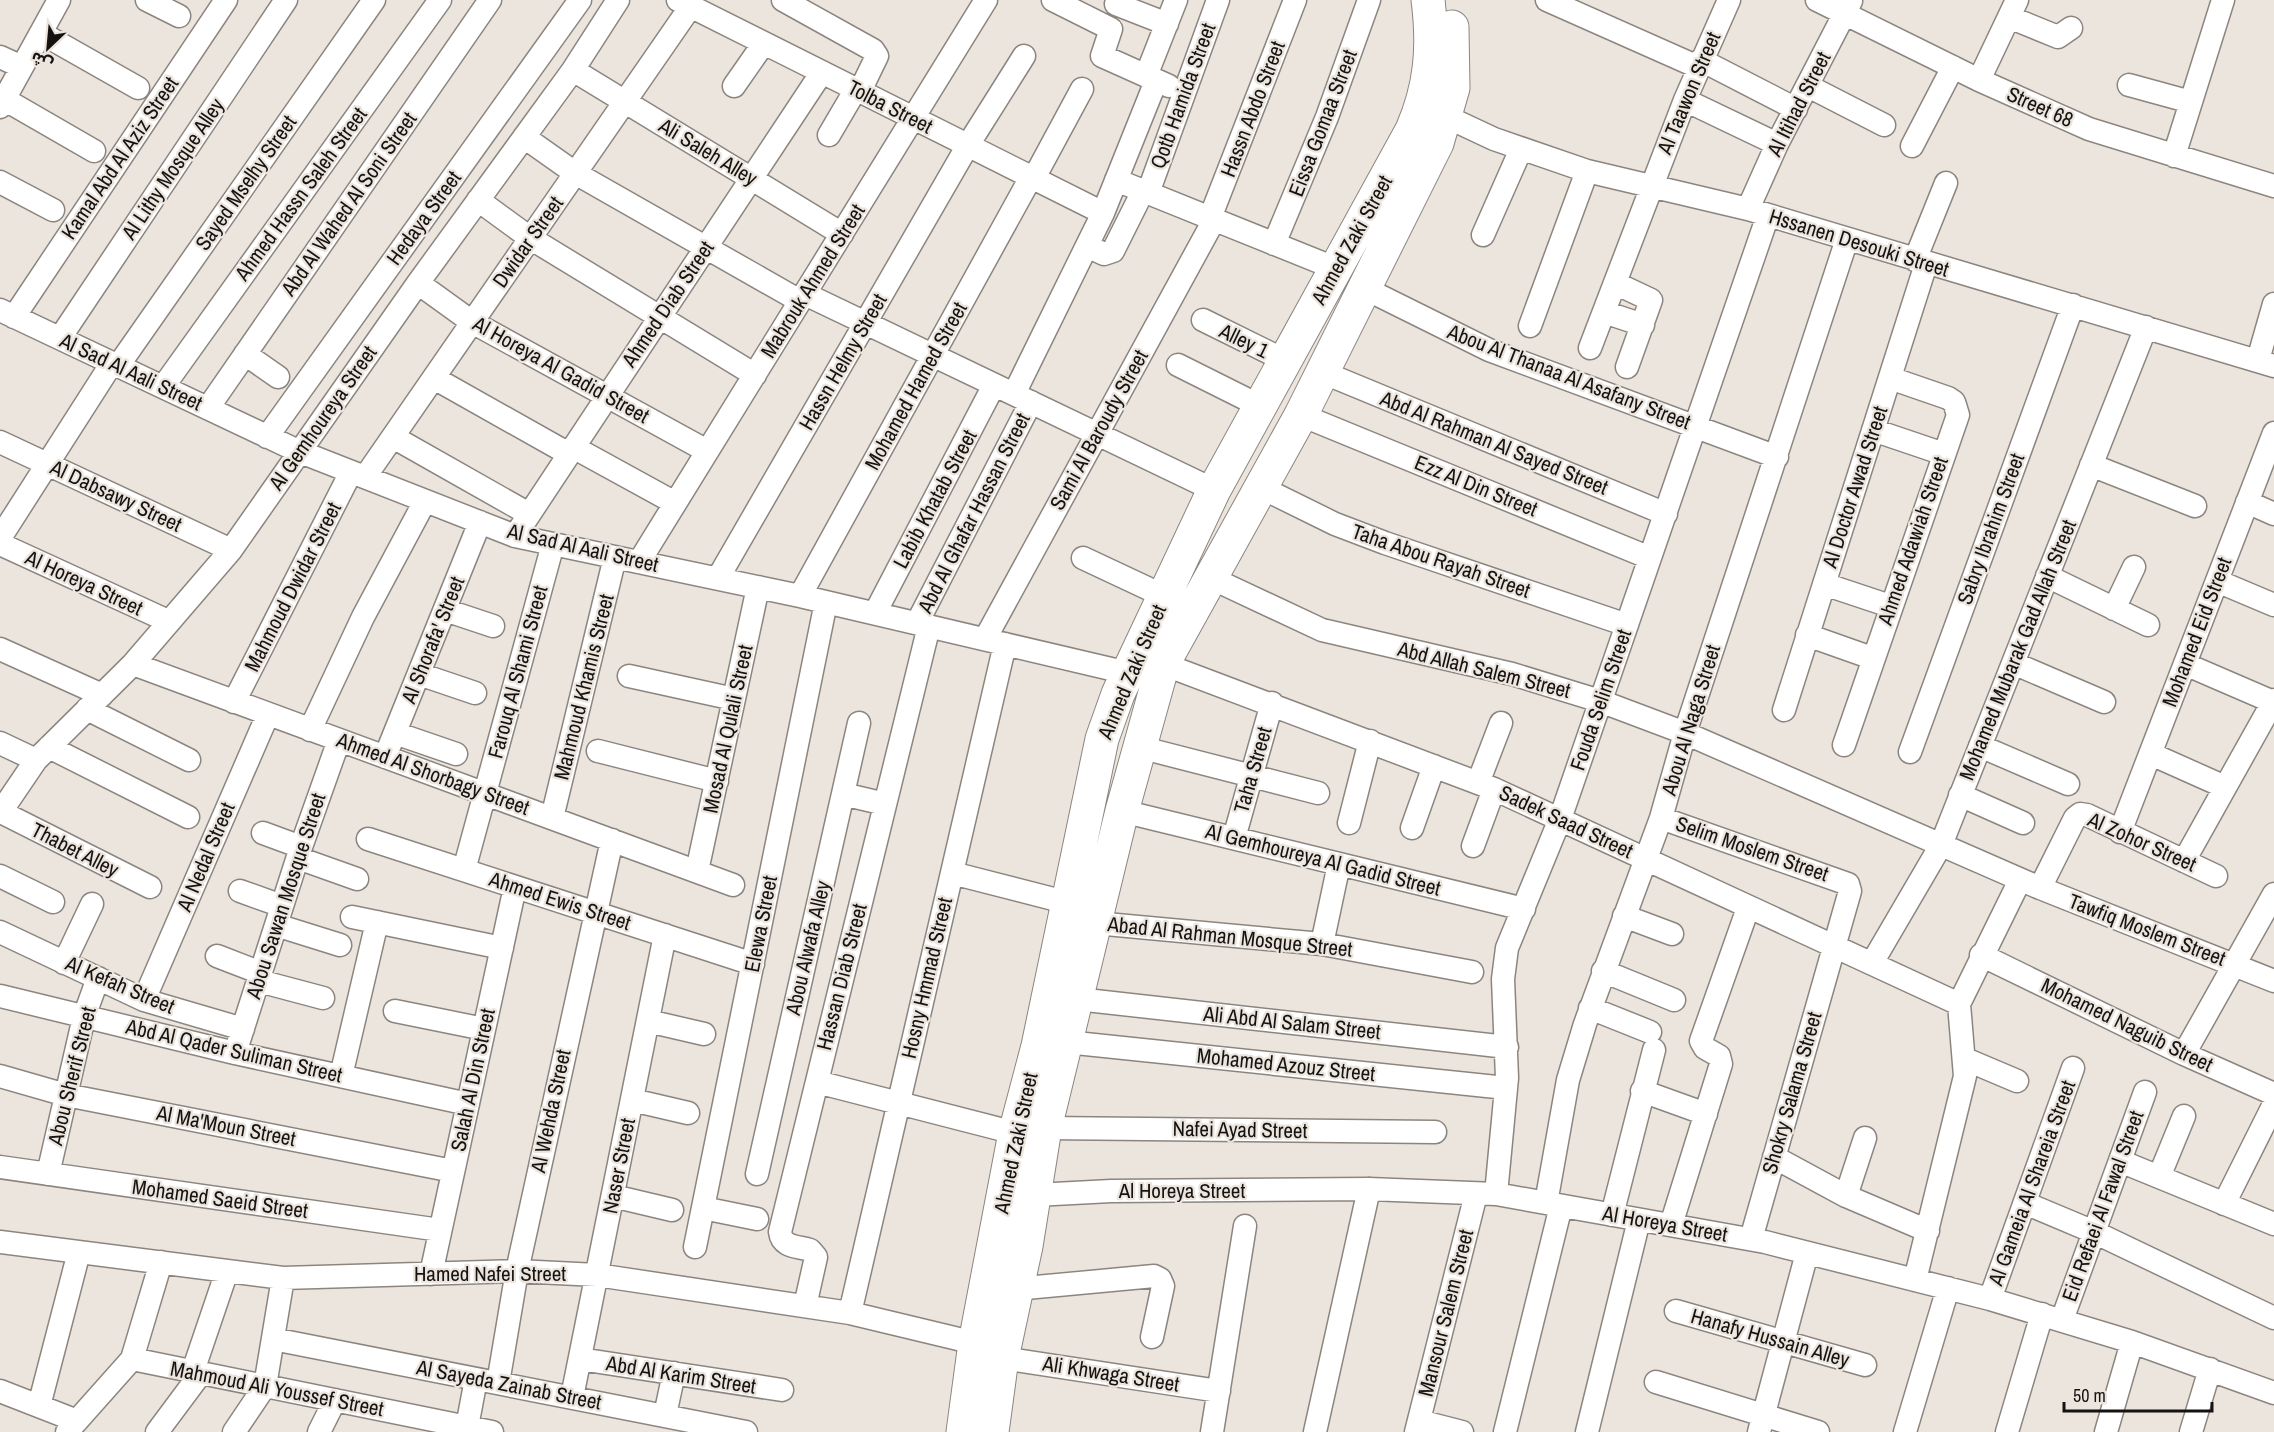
<svg xmlns="http://www.w3.org/2000/svg" width="2274" height="1432" font-family="'Archivo Narrow','Noto Sans Arabic',sans-serif">
<rect width="100%" height="100%" fill="#ece5de"/>
<g fill="none" stroke-linecap="round" stroke-linejoin="round">
<defs>
<path id="street" d="M147 0 179 16
M678 0 1103 213
M783 0 873 50 877 56 860 91
M1053 0 1111 29 1102 56 1169 86
M1547 0 1698 67
M1817 0 1979 80 2089 129 2274 186
M1116 4 1167 24
M2009 17 2058 37 2071 28
M41 33 138 88
M0 57 22 67
M1701 60 1796 109
M573 70 842 234
M1146 76 1176 0
M1979 80 2017 0
M2129 85 2191 102
M734 86 764 43
M1808 86 1884 125
M4 99 94 151
M1685 100 1777 144
M0 107 59 0
M1447 117 1494 139 1587 171 1748 209 2274 366
M829 135 856 89
M524 137 575 173 800 301
M1912 146 1953 67
M2174 156 2223 0
M1034 178 1082 89
M1116 180 1337 269
M0 182 53 210
M1148 193 1218 0
M478 200 530 238 755 375
M1748 209 1777 144 1851 1
M1210 218 1295 0
M1483 235 1521 149
M1274 244 1327 117 1369 0
M1087 246 1104 254 1113 251 1143 191
M1915 260 1946 183
M418 283 472 322 707 451
M1615 283 1651 300 1627 367
M1364 288 1489 350 1777 457
M805 294 1214 490
M0 310 298 451 515 536 800 596 1128 673
M1604 312 1643 325
M14 317 226 0
M1203 320 1286 361
M1530 326 1587 171
M60 338 286 0
M1590 348 1685 100 1729 0
M245 354 278 377
M2258 360 2274 304
M1178 365 1260 406
M118 366 374 0
M1322 372 1666 514
M434 378 569 454
M163 387 440 0
M1014 394 1103 213 1156 81
M208 408 490 0
M1301 415 1650 558
M1873 430 1944 454
M267 437 580 0
M393 437 529 514
M0 442 231 550
M573 447 675 503
M2091 465 2195 506
M365 477 691 6
M1260 487 1335 524 1385 543 1627 625
M2247 502 2274 514
M515 536 822 72
M0 538 112 363
M0 544 168 621
M1083 558 1164 596
M639 562 986 0
M2047 576 2148 625
M718 578 968 145 1024 56
M1211 578 1322 630 1512 674 1600 701 1685 733 2040 888 2274 981
M2217 581 2274 605
M1824 584 1890 606
M800 596 1031 177
M2114 609 2134 567
M445 610 493 626
M875 613 994 385
M917 623 1031 402
M1807 635 1872 658
M985 639 1214 220
M0 649 102 695
M2013 663 2104 702
M133 664 733 885
M1163 664 1494 789 1959 1004
M2185 664 2273 702
M419 674 475 693
M629 676 734 699
M234 702 351 472
M87 709 189 760
M1784 710 1926 264
M310 730 363 617 425 501
M395 733 456 754
M0 743 36 760
M1844 745 1958 415 1954 402 1948 398 1890 378
M1980 746 2068 784
M49 747 188 817
M1139 747 1318 793
M598 751 717 781
M1910 752 2073 305
M2151 754 2225 787
M385 757 480 522
M1478 783 1501 723
M843 794 885 804
M1960 795 2023 823
M1122 811 1524 909
M1 812 150 887
M0 813 36 760 133 664 231 550 418 283 573 70 618 0
M552 818 615 557
M1661 818 1848 884 1850 891 1751 1239
M1349 823 1370 741
M1412 828 1434 766
M2120 832 2274 433
M263 833 301 847
M1234 838 1272 703
M368 839 753 964
M1473 846 1494 789
M298 858 357 879
M2184 861 2274 700
M464 870 553 544
M697 871 758 587
M952 873 1069 903
M0 876 53 902
M2040 888 2075 818 2080 814 2087 815 2216 876
M240 891 282 906
M1624 916 1672 934
M352 917 502 948
M1095 923 1322 944 1472 972
M276 925 340 945
M0 932 144 1000 243 1029
M1322 944 1339 864
M1981 955 2184 1054 2274 1094
M217 956 261 973
M64 963 92 904
M1872 963 1941 845 2146 327
M1603 971 1674 1000
M259 981 323 998
M0 996 235 1053 468 1104
M1077 999 1507 1047
M144 1000 268 714
M1590 1008 1650 1032
M395 1011 484 1029
M648 1021 704 1034
M1066 1042 1506 1088
M235 1053 301 847 339 740
M2184 1054 2274 894
M1965 1059 2017 1081
M0 1076 66 1095 453 1171
M341 1076 377 922
M817 1082 1015 1133
M1642 1091 1706 1114
M632 1100 688 1113
M1045 1128 1435 1132
M1774 1157 1846 1196 1928 1231
M2120 1161 2274 1224
M0 1167 440 1230
M48 1174 84 1017 98 978
M757 1174 859 723
M2159 1177 2184 1116
M1496 1194 1507 1078 1503 979 1507 948 1560 819 1768 215
M1035 1195 1111 1191 1369 1189 1496 1194 1765 1242 1990 1299 2132 1342 2274 1393
M613 1196 672 1210
M1846 1196 1865 1138
M1546 1203 1568 1080 1585 1024 1661 818 1685 733 1847 239
M2025 1203 2094 1232 2274 1318
M2224 1204 2274 1104
M703 1208 757 1219
M1612 1215 1654 1050
M1671 1225 1721 1064 1719 1056 1705 1048 1701 1041 1748 908
M0 1242 283 1278 517 1271 597 1275 850 1313 975 1343
M695 1247 826 602
M431 1274 515 887
M1915 1280 1965 1076 1959 1004 2020 880
M1015 1289 1154 1276 1160 1279 1163 1286 1152 1337
M1990 1299 2073 1068
M805 1306 816 1257 810 1250C798 1246 782 1248 780 1232L929 626
M1676 1311 1865 1365
M850 1313 1005 644
M2062 1320 2145 1092
M273 1339 746 1432
M1002 1358 1219 1391
M132 1359 492 1432
M580 1359 782 1390
M193 1371 227 1271
M1656 1382 1818 1432
M498 1383 517 1271 612 840
M0 1391 77 1421
M572 1397 665 935
M39 1406 79 1252
M665 1415 674 1373
M1419 1421 1462 1432
M467 1427 476 1379
M67 1432 132 1359 161 1262
M157 1432 201 1373
M234 1432 265 1386 283 1278
M319 1432 335 1400
M1212 1432 1245 1226
M1315 1432 1369 1189
M1416 1432 1476 1194
M1505 1432 1561 1206
M1587 1432 1639 1220
M1759 1432 1807 1253
M1905 1432 1948 1288
M2007 1432 2042 1314
M2106 1432 2132 1342
M2191 1432 2210 1369"/>
<path id="secondary" d="M963 1432 975 1343 1015 1133 1038 1046 1102 739 1118 694 1214 490 1412 130C1431 86 1434 47 1428 0
M992 1432 1002 1358 1026 1246 1045 1128 1122 811 1163 664 1301 415 1437 143 1453 88 1452 27"/>
</defs>
<!-- street casing -->
<use href="#street" stroke="#8c857f" stroke-width="25"/>
<!-- secondary casing -->
<use href="#secondary" stroke="#8c857f" stroke-width="35"/>
<!-- street -->
<use href="#street" stroke="#fff" stroke-width="22"/>
<!-- secondary -->
<use href="#secondary" stroke="#fff" stroke-width="33"/>
</g>
<g text-anchor="middle" stroke-width="4.5" stroke-linejoin="round" paint-order="stroke">
<!-- street labels -->
<g font-size="21" fill="#151311" stroke="#ece5de">
<text transform="translate(1689 93) rotate(-67)" y="7">Al Taawon Street</text>
<text transform="translate(1183 96) rotate(-70)" y="7">Qotb Hamida Street</text>
<text transform="translate(1799 104) rotate(-63)" y="7">Al Itihad Street</text>
<text transform="translate(890 107) rotate(27)" y="7">Tolba Street</text>
<text transform="translate(2040 107) rotate(24)" y="7">Street 68</text>
<text transform="translate(1253 109) rotate(-69)" y="7">Hassn Abdo Street</text>
<text transform="translate(1323 123) rotate(-69)" y="7">Eissa Gomaa Street</text>
<text transform="translate(708 152) rotate(31)" y="7">Ali Saleh Alley</text>
<text transform="translate(120 158) rotate(-56)" y="7">Kamal Abd Al Aziz Street</text>
<text transform="translate(173 169) rotate(-56)" y="7">Al Lithy Mosque Alley</text>
<text transform="translate(246 183) rotate(-55)" y="7">Sayed Mselhy Street</text>
<text transform="translate(301 194) rotate(-54)" y="7">Ahmed Hassn Saleh Street</text>
<text transform="translate(349 204) rotate(-55)" y="7">Abd Al Wahed Al Soni Street</text>
<text transform="translate(424 218) rotate(-54)" y="7">Hedaya Street</text>
<text transform="translate(1352 240) rotate(-61)" y="7">Ahmed Zaki Street</text>
<text transform="translate(528 242) rotate(-55)" y="7">Dwidar Street</text>
<text transform="translate(1859 243) rotate(17)" y="7">Hssanen Desouki Street</text>
<text transform="translate(813 281) rotate(-58)" y="7">Mabrouk Ahmed Street</text>
<text transform="translate(668 304) rotate(-56)" y="7">Ahmed Diab Street</text>
<text transform="translate(1244 341) rotate(26)" y="7">Alley 1</text>
<text transform="translate(843 362) rotate(-60)" y="7">Hassn Helmy Street</text>
<text transform="translate(561 370) rotate(29)" y="7">Al Horeya Al Gadid Street</text>
<text transform="translate(131 372) rotate(25)" y="7">Al Sad Al Aali Street</text>
<text transform="translate(1569 377) rotate(21)" y="7">Abou Al Thanaa Al Asafany Street</text>
<text transform="translate(916 386) rotate(-61)" y="7">Mohamed Hamed Street</text>
<text transform="translate(323 418) rotate(-55)" y="7">Al Gemhoureya Street</text>
<text transform="translate(1099 430) rotate(-61)" y="7">Sami Al Baroudy Street</text>
<text transform="translate(1494 443) rotate(22)" y="7">Abd Al Rahman Al Sayed Street</text>
<text transform="translate(1476 486) rotate(22)" y="7">Ezz Al Din Street</text>
<text transform="translate(1855 487) rotate(-72)" y="7">Al Doctor Awad Street</text>
<text transform="translate(116 496) rotate(25)" y="7">Al Dabsawy Street</text>
<text transform="translate(935 499) rotate(-62)" y="7">Labib Khatab Street</text>
<text transform="translate(974 513) rotate(-63)" y="7">Abd Al Ghafar Hassan Street</text>
<text transform="translate(1991 529) rotate(-70)" y="7">Sabry Ibrahim Street</text>
<text transform="translate(1913 541) rotate(-71)" y="7">Ahmed Adawiah Street</text>
<text transform="translate(583 548) rotate(13)" y="7">Al Sad Al Aali Street</text>
<text transform="translate(1441 561) rotate(19)" y="7">Taha Abou Rayah Street</text>
<text transform="translate(84 583) rotate(25)" y="7">Al Horeya Street</text>
<text transform="translate(293 587) rotate(-63)" y="7">Mahmoud Dwidar Street</text>
<text transform="translate(2197 632) rotate(-69)" y="7">Mohamed Eid Street</text>
<text transform="translate(433 640) rotate(-68)" y="7">Al Shorafa' Street</text>
<text transform="translate(2018 650) rotate(-68)" y="7">Mohamed Mubarak Gad Allah Street</text>
<text transform="translate(1484 670) rotate(14)" y="7">Abd Allah Salem Street</text>
<text transform="translate(518 672) rotate(-75)" y="7">Farouq Al Shami Street</text>
<text transform="translate(1132 672) rotate(-67)" y="7">Ahmed Zaki Street</text>
<text transform="translate(584 687) rotate(-76)" y="7">Mahmoud Khamis Street</text>
<text transform="translate(1601 700) rotate(-71)" y="7">Fouda Selim Street</text>
<text transform="translate(1691 720) rotate(-73)" y="7">Abou Al Naga Street</text>
<text transform="translate(728 729) rotate(-78)" y="7">Mosad Al Qulali Street</text>
<text transform="translate(1253 770) rotate(-74)" y="7">Taha Street</text>
<text transform="translate(433 774) rotate(20)" y="7">Ahmed Al Shorbagy Street</text>
<text transform="translate(1566 822) rotate(25)" y="7">Sadek Saad Street</text>
<text transform="translate(2142 842) rotate(24)" y="7">Al Zohor Street</text>
<text transform="translate(1752 849) rotate(19)" y="7">Selim Moslem Street</text>
<text transform="translate(75 850) rotate(27)" y="7">Thabet Alley</text>
<text transform="translate(206 857) rotate(-67)" y="7">Al Nedal Street</text>
<text transform="translate(1323 860) rotate(14)" y="7">Al Gemhoureya Al Gadid Street</text>
<text transform="translate(286 896) rotate(-72)" y="7">Abou Sawan Mosque Street</text>
<text transform="translate(560 901) rotate(18)" y="7">Ahmed Ewis Street</text>
<text transform="translate(761 924) rotate(-79)" y="7">Elewa Street</text>
<text transform="translate(2147 930) rotate(21)" y="7">Tawfiq Moslem Street</text>
<text transform="translate(1230 937) rotate(6)" y="7">Abad Al Rahman Mosque Street</text>
<text transform="translate(808 948) rotate(-77)" y="7">Abou Alwafa Alley</text>
<text transform="translate(842 977) rotate(-76)" y="7">Hassan Diab Street</text>
<text transform="translate(927 978) rotate(-77)" y="7">Hosny Hmmad Street</text>
<text transform="translate(120 985) rotate(23)" y="7">Al Kefah Street</text>
<text transform="translate(1292 1023) rotate(6)" y="7">Ali Abd Al Salam Street</text>
<text transform="translate(2127 1025) rotate(26)" y="7">Mohamed Naguib Street</text>
<text transform="translate(234 1051) rotate(13)" y="7">Abd Al Qader Suliman Street</text>
<text transform="translate(1286 1065) rotate(6)" y="7">Mohamed Azouz Street</text>
<text transform="translate(72 1076) rotate(-76)" y="7">Abou Sherif Street</text>
<text transform="translate(473 1080) rotate(-78)" y="7">Salah Al Din Street</text>
<text transform="translate(1792 1093) rotate(-74)" y="7">Shokry Salama Street</text>
<text transform="translate(551 1111) rotate(-78)" y="7">Al Wehda Street</text>
<text transform="translate(226 1126) rotate(11)" y="7">Al Ma'Moun Street</text>
<text transform="translate(1240 1130) rotate(1)" y="7">Nafei Ayad Street</text>
<text transform="translate(1016 1143) rotate(-78)" y="7">Ahmed Zaki Street</text>
<text transform="translate(619 1166) rotate(-79)" y="7">Naser Street</text>
<text transform="translate(2032 1183) rotate(-70)" y="7">Al Gameia Al Shareia Street</text>
<text x="1182" y="1198">Al Horeya Street</text>
<text transform="translate(220 1199) rotate(8)" y="7">Mohamed Saeid Street</text>
<text transform="translate(2103 1206) rotate(-70)" y="7">Eid Refaei Al Fawal Street</text>
<text transform="translate(1665 1224) rotate(10)" y="7">Al Horeya Street</text>
<text x="490" y="1281">Hamed Nafei Street</text>
<text transform="translate(1446 1313) rotate(-76)" y="7">Mansour Salem Street</text>
<text transform="translate(1770 1338) rotate(16)" y="7">Hanafy Hussain Alley</text>
<text transform="translate(1111 1374) rotate(9)" y="7">Ali Khwaga Street</text>
<text transform="translate(681 1375) rotate(9)" y="7">Abd Al Karim Street</text>
<text transform="translate(509 1385) rotate(11)" y="7">Al Sayeda Zainab Street</text>
<text transform="translate(277 1389) rotate(11)" y="7">Mahmoud Ali Youssef Street</text>
</g>
</g>
<!-- north arrow -->
<g transform="translate(48 48) rotate(206)" stroke="#ece5de" stroke-width="4.5" paint-order="stroke">
<path d="M0-4.5L10 22L0 15L-10 22Z" fill="#151311"/>
<text y="-9" font-size="16" font-weight="bold" text-anchor="middle" fill="#151311">ش</text>
</g>
<!-- scale -->
<path d="M2064 1402v9h148v-9" fill="none" stroke="#151311" stroke-width="3"/>
<text x="2073" y="1402" font-size="18" fill="#151311" stroke="#ece5de" stroke-width="4.5" paint-order="stroke">50 m</text>
</svg>
